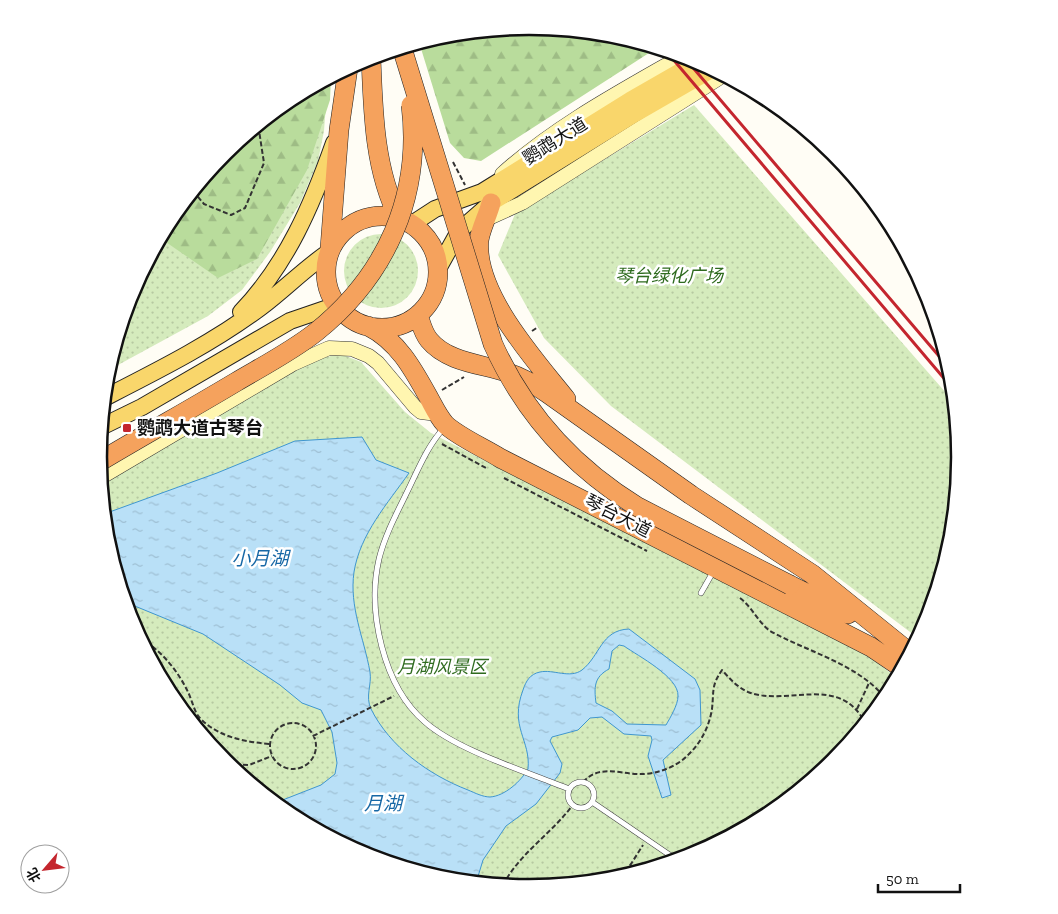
<svg xmlns="http://www.w3.org/2000/svg" width="1058" height="914" font-family="'Zilla Slab','Noto Sans SC',serif">
<defs>
<pattern id="grass-dots" width="8" height="8" patternUnits="userSpaceOnUse" patternTransform="scale(1.25)"><rect width="8" height="8" fill="#d5ebbd"/><path d="M2 2h.1M6 6h.1" fill="none" stroke="#b6c8a1" stroke-width="1.8" stroke-linecap="round"/></pattern>
<pattern id="forest-firs" width="22" height="20" patternUnits="userSpaceOnUse" patternTransform="scale(1.25)"><rect width="22" height="20" fill="#b9dc9c"/><path d="M5 1l3.5 6h-7zM16 11l3.5 6h-7z" fill="#9ebc85"/></pattern>
<pattern id="water-ripples" width="26" height="14" patternUnits="userSpaceOnUse" patternTransform="scale(1.25)"><rect width="26" height="14" fill="#b9e0f7"/><path d="M2 4q2-2 4 0t4 0M15 11q2-2 4 0t4 0" fill="none" stroke="#9ebfd3"/></pattern>
</defs>
<rect width="100%" height="100%" fill="#fffdf5"/>
<!-- grass -->
<path fill="url(#grass-dots)" d="M328 78 324 131 318 161 300 203 270 252 242 290 208 316 107 371 131 292 171 217 225 152 290 99Z
M694 105 954 402 960 457 951 541 927 622 918 638 611 406 544 338 498 255 515 214Z
M344 271a37 37 0 1 1 74 0a37 37 0 1 1-74 0Z
M341 354 361 362 405 412 431 433 871 658 897 678 887 697 833 762 768 815 694 855 613 880 529 888 445 879 364 855 289 815 224 761 171 696 131 622 106 541 101 482 299 366 321 358Z"/>
<!-- forest -->
<path fill="url(#forest-firs)" d="M529 26 613 35 640 43 649 53 481 161 464 158 450 143 419 42 445 34Z
M331 77 330 100 307 170 257 259 218 278 160 238C187 188 243 130 290 99 303 90 317 84 331 77Z"/>
<!-- water -->
<path fill="url(#water-ripples)" stroke="#3f96cf" fill-rule="evenodd" d="M362 437 376 460 409 473C388 503 360 534 354 572 349 607 364 638 370 672 372 685 365 696 371 709 390 747 429 775 468 790 475 793 483 797 490 797 505 796 521 781 528 769 531 740 509 727 523 690 526 681 530 674 540 672 553 669 570 679 582 670 600 656 601 630 629 629L695 679 700 690 701 725 663 760 671 795 662 798 648 756 652 740 651 736 624 734 602 717 590 718 578 730 552 737 550 741 562 764 560 773 536 804 506 826 483 860 476 883C410 876 327 846 275 803L321 785 335 774 337 763 332 732 321 710 302 703 280 685 203 634 125 602 106 541 104 514 217 473 295 441ZM619 645 624 646C638 656 679 677 678 696 678 705 670 718 666 725L627 724 612 711 596 703C594 687 594 677 609 669L612 651Z"/>
<g fill="none" stroke-linecap="round" stroke-linejoin="round">
<defs>
<path id="lane" d="M444 428C429 444 420 465 410 486 399 509 385 534 379 559 367 611 383 686 425 722 458 751 528 772 569 789
M701 593 713 572
M568 795a13 13 0 1 1 26 0a13 13 0 1 1-26 0Z
M592 802 677 860"/>
<path id="street" d="M828 148 892 227"/>
<path id="secondary" d="M502 174C555 126 621 91 682 56
M487 219 522 203 724 75
M100 478 293 364 329 348 352 349 369 356 378 363 415 407 421 412 437 414"/>
<path id="primary" d="M412 224 435 209 482 192 630 100 698 61
M438 269 459 231 491 203 635 114 713 69
M241 312C287 264 312 205 334 143
M104 398C157 371 213 343 261 307 284 290 305 268 329 252
M101 427 142 407 290 321 325 309 344 313"/>
<path id="highway" d="M371 57C373 110 374 170 399 218
M491 203C488 215 481 228 479 240 474 293 535 360 566 399
M326 272a56 56 0 1 1 112 0a56 56 0 1 1-112 0Z
M330 248 339 130 348 68
M419 314 418 315C421 323 423 333 429 340 447 362 481 364 506 372 521 377 534 384 547 393L691 495 812 574 910 653
M368 326C398 341 413 369 429 398 434 407 438 416 445 424 457 436 484 448 500 458L871 647 902 668
M790 585 848 614"/>
</defs>
<!-- lane casing -->
<use href="#lane" stroke="#444" stroke-width="6"/>
<!-- street casing -->
<use href="#street" stroke="#444" stroke-width="11"/>
<!-- secondary casing -->
<use href="#secondary" stroke="#333" stroke-width="15"/>
<!-- primary casing -->
<use href="#primary" stroke="#222" stroke-width="18"/>
<!-- highway casing -->
<use href="#highway" stroke="#222" stroke-width="20"/>
<!-- path -->
<path stroke="#333" stroke-width="2" stroke-dasharray="5 2.5" stroke-linecap="butt" d="M453 162 465 185
M193 191 204 204 231 215 245 208 264 163 258 124
M532 331 538 327
M442 390 464 377
M442 444 486 468
M504 478 647 551
M740 598C752 607 758 622 770 631 808 652 858 664 885 698
M140 638C161 650 178 671 188 692 192 700 194 711 199 717 217 737 245 742 270 744
M857 709 869 683
M199 717 200 732
M270 746a23 23 0 1 1 46 0a23 23 0 1 1-46 0Z
M313 736 394 696
M228 764 249 765 272 756
M583 782C599 765 617 773 637 774 654 775 675 768 687 756 701 743 709 727 712 709 714 691 711 686 722 670 730 679 737 687 748 692 787 707 840 673 865 723
M620 877 631 864 643 845
M503 885C520 853 551 834 572 806"/>
<!-- lane -->
<use href="#lane" stroke="#fff" stroke-width="5"/>
<!-- street -->
<use href="#street" stroke="#fff" stroke-width="10"/>
<!-- secondary -->
<use href="#secondary" stroke="#fff6b0" stroke-width="14"/>
<!-- primary -->
<use href="#primary" stroke="#f9d66b" stroke-width="16"/>
<!-- highway -->
<use href="#highway" stroke="#f5a25d" stroke-width="19"/>
<!-- rail -->
<path stroke="#c4262e" stroke-width="3" d="M666 51 953 389
M683 56 950 369"/>
<defs>
<path id="highway-bridge" d="M402 48 493 344C524 413 574 468 638 507L790 585
M99 462C144 435 191 409 236 382 263 366 292 351 316 332 387 275 422 195 411 105"/>
</defs>
<!-- highway-bridge casing -->
<use href="#highway-bridge" stroke="#222" stroke-width="20" stroke-linecap="butt"/>
<!-- highway-bridge -->
<use href="#highway-bridge" stroke="#f5a25d" stroke-width="19"/>
</g>
<!-- markers -->
<rect fill="#c4262e" stroke="#fff" stroke-width="2" x="122" y="423" width="10" height="10" rx="2.5"/>
<g text-anchor="middle" stroke-width="5" stroke-linejoin="round" paint-order="stroke">
<!-- street labels -->
<g font-size="18" fill="#111" stroke="#fff">
<text transform="translate(555 141) rotate(-32)" y="6">鹦鹉大道</text>
<text transform="translate(618 516) rotate(27)" y="6">琴台大道</text>
</g>
<!-- park labels -->
<g font-size="18" font-style="italic" fill="#2f6b1f" stroke="#fff">
<text x="669" y="282">琴台绿化广场</text>
<text x="442" y="673">月湖风景区</text>
</g>
<!-- poi labels -->
<g font-size="18" font-weight="bold" fill="#111" stroke="#fff" text-anchor="start">
<text x="137" y="434">鹦鹉大道古琴台</text>
</g>
<!-- water labels -->
<g font-size="19" font-style="italic" fill="#1768a6" stroke="#fff">
<text x="260" y="565">小月湖</text>
<text x="383" y="810">月湖</text>
</g>
</g>
<!-- crop -->
<path d="M0 0H1058V914H0ZM107 457a422 422 0 1 1 844 0a422 422 0 1 1-844 0Z" fill="#fff" fill-rule="evenodd"/>
<path fill="none" stroke="#111" stroke-width="2.5" d="M107 457a422 422 0 1 1 844 0a422 422 0 1 1-844 0Z"/>
<!-- north arrow -->
<g transform="translate(45 869) rotate(242)"><circle r="24" fill="#ffffff" stroke="#a0a0a0"/>
<path d="M0-4L9 19L0 12L-9 19Z" fill="#c4262e"/>
<text y="-8" font-size="14" font-weight="bold" text-anchor="middle" fill="#111111">北</text>
</g>
<!-- scale -->
<path d="M878 884v8h82v-8" fill="none" stroke="#111111" stroke-width="2.5"/>
<text x="886" y="884" font-size="15" fill="#111111" stroke="#ffffff" stroke-width="4" paint-order="stroke">50 m</text>
</svg>
